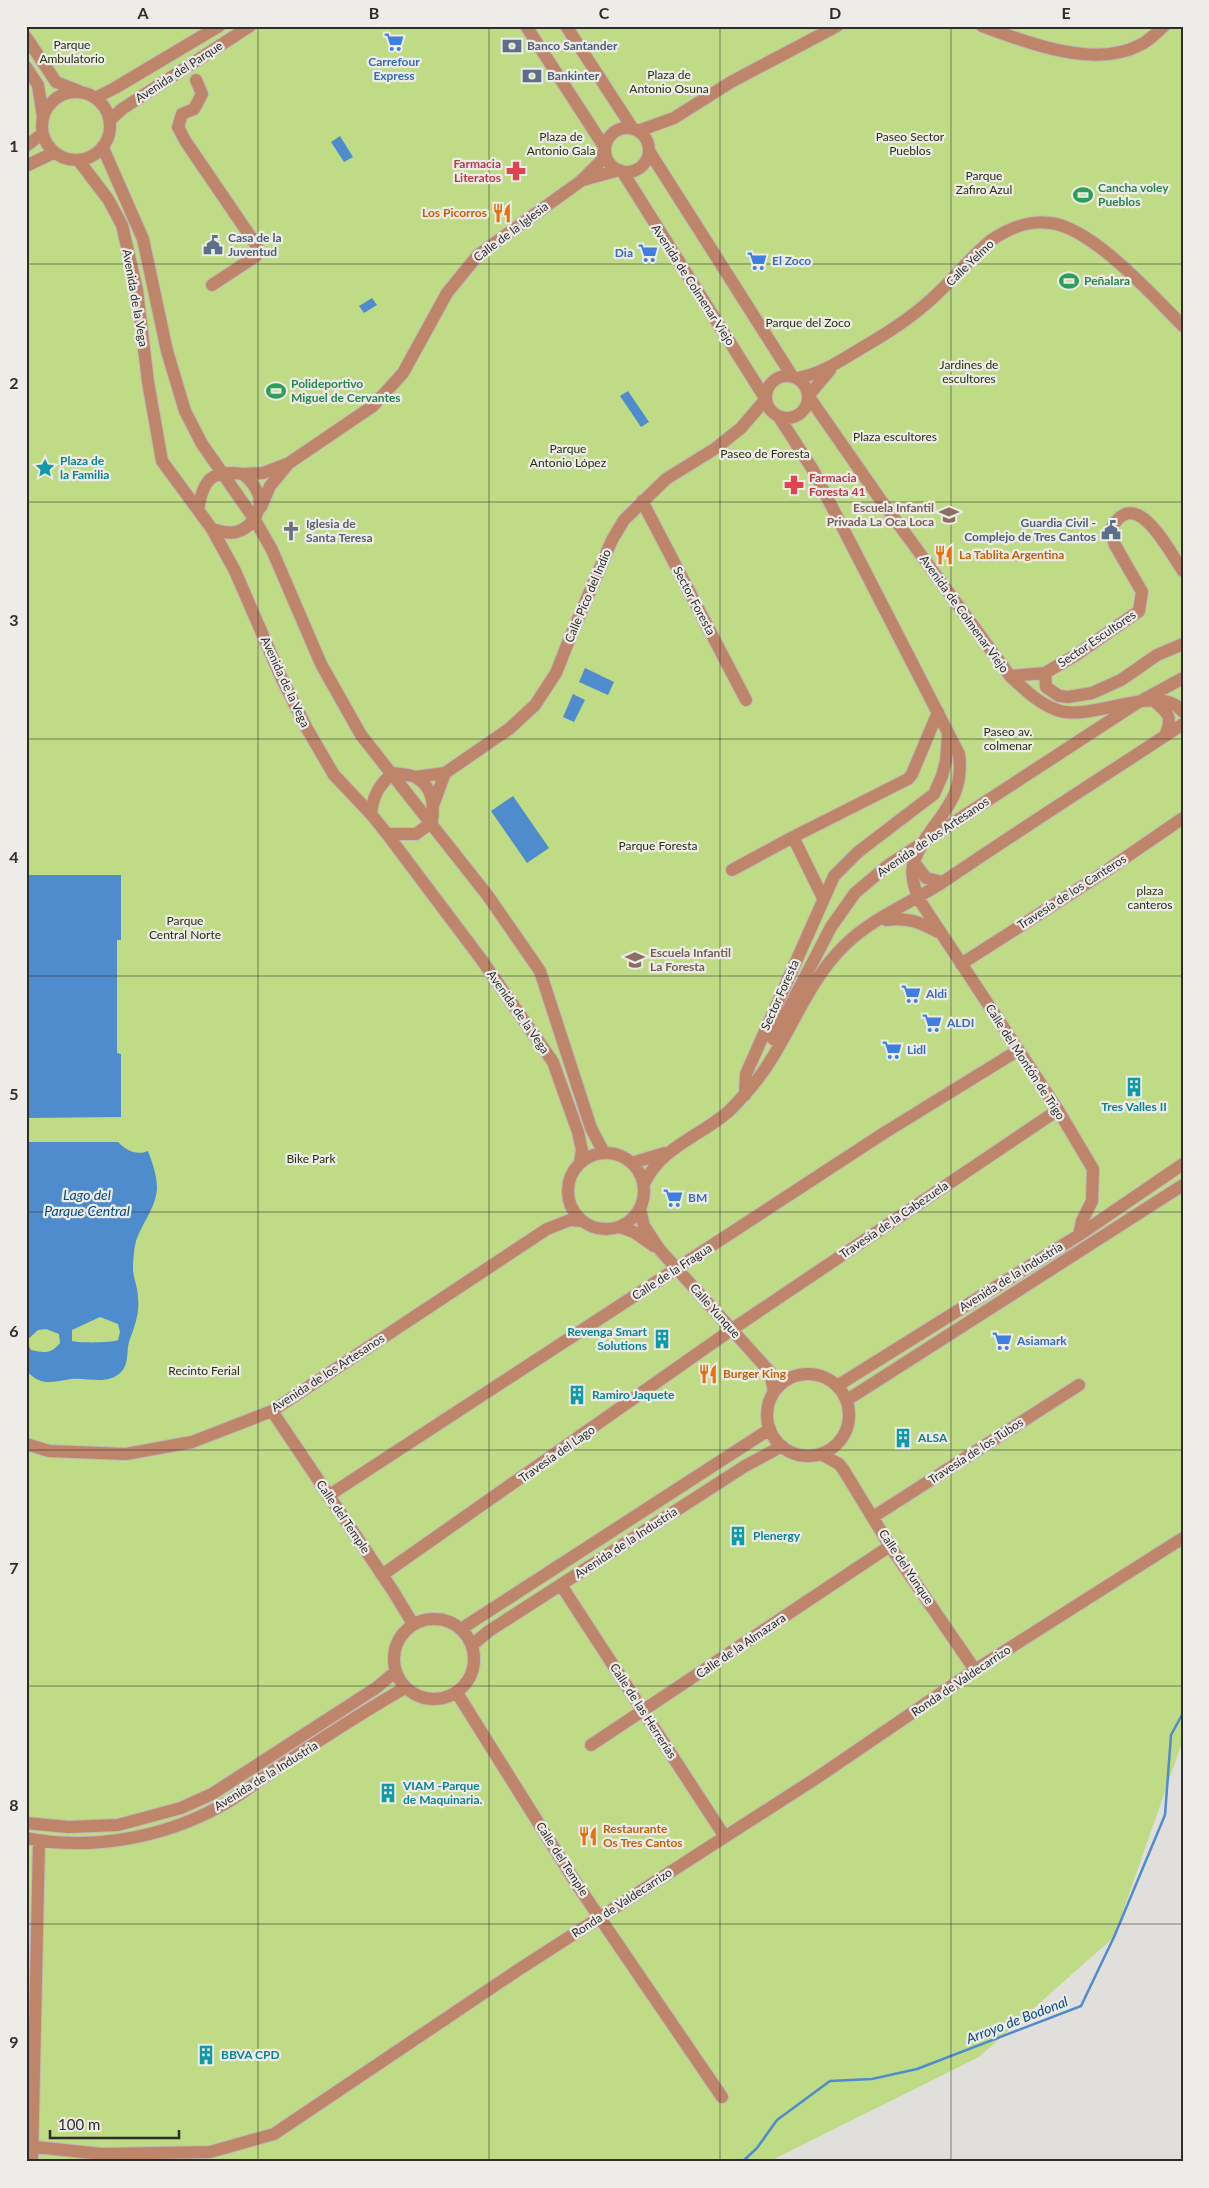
<svg xmlns="http://www.w3.org/2000/svg" width="1209" height="2188" font-family="Lato,sans-serif">
<rect width="100%" height="100%" fill="#e1dfdc"/>
<!-- green -->
<path fill="#bfdb85" d="M26 26H1183V1740L1114 1937 979 2057 768 2162H26Z"/>
<!-- water -->
<path fill="#4e8ccd" fill-rule="evenodd" d="M340 136 353 157 344 162 331 142Z
M372 298 377 305 364 313 359 306Z
M628 391 649 422 641 427 620 396Z
M585 668 614 682 608 695 579 682Z
M573 694 585 700 574 722 563 717Z
M513 796 549 848 527 863 491 811Z
M26 875H121V940H117V1053L121 1054V1117L26 1118Z
M26 1142H118C126 1150 136 1156 148 1151 152 1162 157 1175 157 1188 156 1208 142 1223 136 1241 134 1249 133 1259 133 1268 133 1278 138 1287 138 1298 140 1313 134 1328 129 1342 126 1352 130 1365 119 1374 105 1385 87 1377 71 1379 53 1382 40 1387 26 1370ZM100 1317 118 1324 120 1332 118 1340C114 1343 76 1343 72 1341V1330ZM46 1329 59 1334 60 1343C51 1354 45 1353 31 1350L26 1341 38 1330Z"/>
<g fill="none" stroke-linecap="round" stroke-linejoin="round">
<!-- stream -->
<path stroke="#4e8ccd" stroke-width="2.5" d="M742 2162 757 2148 777 2120 830 2081 872 2079 917 2069 1081 2006 1114 1937 1165 1815 1171 1735 1183 1713"/>
<defs>
<path id="minor" d="M526 26 605 148
M566 26 633 129
M982 26C1028 43 1094 69 1140 45 1149 41 1157 32 1164 26
M26 37 56 82 79 91
M26 67 38 85 43 117
M196 80 202 94 194 109 182 114 178 127 186 142 257 246 256 256 212 285
M42 126a34 34 0 1 1 68 0a34 34 0 1 1-68 0Z
M95 98 115 88 219 26
M110 120 122 109 250 26
M605 150a22 22 0 1 1 44 0a22 22 0 1 1-44 0Z
M638 131 674 118 731 82 837 26
M26 146 42 134
M103 148 143 239 167 351 185 411 202 444 255 520 272 550 321 664 361 735 488 896 540 971 591 1128 604 1153
M649 151 792 376
M79 161 108 199 122 225 137 290 148 382 162 461 212 529 235 571 281 677 306 727 334 775 371 814 387 834 481 959 553 1062 578 1132 582 1150 580 1162
M26 166 53 153
M622 171 765 398
M583 180 619 170
M766 397a21 21 0 1 1 42 0a21 21 0 1 1-42 0Z
M798 378C824 373 843 359 865 346 891 331 918 313 939 292 956 276 972 256 990 241 1007 229 1029 220 1050 223 1092 227 1154 297 1183 326
M809 395 830 370
M809 397 880 499 1010 676C1024 689 1038 703 1057 710 1091 723 1160 681 1183 712
M779 417 813 470 959 754C966 805 930 819 914 861 910 873 914 886 918 898L1058 1110 1093 1169 1092 1201 1082 1221 1079 1235
M243 474 263 473 289 463 373 406 403 373 447 293 478 255 581 181 600 162 605 148
M642 501 746 700
M261 507 270 486 289 463
M198 510C203 480 211 469 243 474 249 479 255 486 258 493 264 507 253 526 239 531 230 535 220 531 212 529
M1045 673 1046 687 1059 696 1068 697 1092 693 1121 680 1157 655 1183 644
M1010 676 1045 673 1076 655 1139 611 1142 592 1115 545 1111 529C1136 483 1168 550 1183 571
M1154 701C1169 713 1173 717 1165 736
M415 777 445 773 509 729 535 705 556 673 569 640 612 540 624 520 666 479 716 448 741 428 765 400
M434 803 445 773
M371 814C373 795 379 786 392 773 399 774 409 774 415 777 434 787 434 805 432 822L416 834H387
M914 862 926 878 942 882
M732 870 793 837
M823 898 793 837 908 779 912 774 938 712
M886 920C907 917 920 922 938 932
M961 964 1097 877 1183 818
M773 1039 831 927 855 893 887 866 1137 703 1183 678
M745 1095 746 1074 834 876 858 852 934 794 942 776 946 761 948 734
M568 1191a38 38 0 1 1 76 0a38 38 0 1 1-76 0Z
M632 1163 665 1153
M644 1184C659 1150 695 1138 723 1116 731 1110 738 1102 744 1095 786 1052 801 987 845 945 872 918 911 903 943 882 1022 828 1103 777 1183 724
M640 1209 644 1226 660 1250 770 1372 774 1392
M620 1227 634 1232 654 1246
M767 1415a41 41 0 1 1 82 0a41 41 0 1 1-82 0Z
M837 1386 1079 1235 1183 1164
M847 1400 1183 1185
M272 1411 393 1591 413 1624
M26 1444 49 1451 126 1454 192 1442 272 1411 547 1229 570 1220 582 1221
M821 1454 839 1464 843 1469 890 1546 975 1670
M328 1496 884 1133 1017 1051
M873 1517 1079 1385
M382 1575 731 1330 1058 1110
M561 1585 725 1837
M394 1659a40 40 0 1 1 80 0a40 40 0 1 1-80 0Z
M461 1629 770 1429
M472 1645 489 1631 745 1466 782 1446
M457 1693 576 1883 722 2097
M591 1745 890 1546
M26 1823 68 1827 118 1825 181 1808 212 1794 376 1688 395 1672
M26 1838C90 1851 162 1838 219 1807 240 1796 259 1780 279 1767 320 1740 362 1712 405 1688
M26 2146 102 2154 210 2152 274 2134 518 1970 818 1777 975 1670 1183 1538
M32 2162 39 1841"/>
</defs>
<!-- minor casing -->
<use href="#minor" stroke="#bdbbb9" stroke-width="14"/>
<!-- minor -->
<use href="#minor" stroke="#bf856b" stroke-width="12"/>
</g>
<!-- grid -->
<path fill="none" stroke="#2e2d2c" stroke-width="1" stroke-opacity="0.55" d="M258 26V2162M489 26V2162M720 26V2162M951 26V2162M26 264H1183M26 502H1183M26 739H1183M26 976H1183M26 1212H1183M26 1450H1183M26 1686H1183M26 1924H1183"/>
<!-- icons -->
<defs>
<symbol id="supermarket-bare" viewBox="-9 -9 18 18"><path d="M-6-5.5h2.5l.6 2H6L4.5 2H-2.5L-4.4-4H-6ZM-1.5 3.2a1.3 1.3 0 1 0 .1 0ZM3 3.2a1.3 1.3 0 1 0 .1 0Z" fill="#3f7fe0" stroke="#eeece9" stroke-width="2.5" paint-order="stroke"/></symbol>
<symbol id="bank-bare" viewBox="-9 -9 18 18"><path d="M-6-4H6V4H-6ZM0-2.3a2.3 2.3 0 1 0 0 4.6a2.3 2.3 0 1 0 0-4.6Z" fill="#5c6f8a" stroke="#eeece9" stroke-width="2.5" paint-order="stroke"/></symbol>
<symbol id="pharmacy-bare" viewBox="-9 -9 18 18"><path d="M-2-6h4v4h4v4h-4v4h-4v-4h-4v-4h4Z" fill="#e0444e" stroke="#eeece9" stroke-width="2.5" paint-order="stroke"/></symbol>
<symbol id="stadium-bare" viewBox="-9 -9 18 18"><path d="M0-5a6.5 5 0 1 0 0 10a6.5 5 0 1 0 0-10ZM-3.5-1.8h7v3.6h-7Z" fill="#2e9e5b" stroke="#eeece9" stroke-width="2.5" paint-order="stroke"/></symbol>
<symbol id="restaurant-bare" viewBox="-9 -9 18 18"><path d="M-5-6h1v4h1v-4h1v4h1v-4h1v5L-1.5 .5V6h-2V.5L-5-1ZM5-6V6H3V1.5H1.5Q1.5-4 5-6Z" fill="#e8710a" stroke="#eeece9" stroke-width="2.5" paint-order="stroke"/></symbol>
<symbol id="civic-bare" viewBox="-9 -9 18 18"><path d="M-.6-6.5H3V-4.5H.6V-3L4-1V1h2V6H-6V1h2V-1L-.6-3ZM-1.2 2.5V6h2.4V2.5Z" fill="#5c6f8a" stroke="#eeece9" stroke-width="2.5" paint-order="stroke"/></symbol>
<symbol id="sight-bare" viewBox="-9 -9 18 18"><path d="M0-6L1.8-2.2L6-1.7L2.9 1.2L3.7 5.4L0 3.3L-3.7 5.4L-2.9 1.2L-6-1.7L-1.8-2.2Z" fill="#0f9aa8" stroke="#eeece9" stroke-width="2.5" paint-order="stroke"/></symbol>
<symbol id="school-bare" viewBox="-9 -9 18 18"><path d="M0-5L7-2L0 1L-7-2ZM-4 1L0 2.5L4 1V4Q0 6-4 4Z" fill="#8d6e63" stroke="#eeece9" stroke-width="2.5" paint-order="stroke"/></symbol>
<symbol id="church-bare" viewBox="-9 -9 18 18"><path d="M-1.2-6h2.4v3.5h3.3v2.4h-3.3V6h-2.4V-.1h-3.3v-2.4h3.3Z" fill="#6b7280" stroke="#eeece9" stroke-width="2.5" paint-order="stroke"/></symbol>
<symbol id="building-bare" viewBox="-9 -9 18 18"><path d="M-4-6H4V6H1V3H-1V6H-4ZM-2.5-4.3h1.7v1.8h-1.7ZM.8-4.3h1.7v1.8H.8ZM-2.5-1h1.7V.8h-1.7ZM.8-1h1.7V.8H.8Z" fill="#0f9aa8" stroke="#eeece9" stroke-width="2.5" paint-order="stroke"/></symbol>
</defs>
<g fill-rule="evenodd">
<use href="#supermarket-bare" x="380" y="28" width="28" height="28"/>
<use href="#bank-bare" x="498" y="32" width="28" height="28"/>
<use href="#bank-bare" x="518" y="62" width="28" height="28"/>
<use href="#pharmacy-bare" x="502" y="157" width="28" height="28"/>
<use href="#stadium-bare" x="1069" y="181" width="28" height="28"/>
<use href="#restaurant-bare" x="488" y="199" width="28" height="28"/>
<use href="#civic-bare" x="199" y="231" width="28" height="28"/>
<use href="#supermarket-bare" x="634" y="239" width="28" height="28"/>
<use href="#supermarket-bare" x="743" y="247" width="28" height="28"/>
<use href="#stadium-bare" x="1055" y="267" width="28" height="28"/>
<use href="#stadium-bare" x="262" y="377" width="28" height="28"/>
<use href="#sight-bare" x="31" y="454" width="28" height="28"/>
<use href="#pharmacy-bare" x="780" y="471" width="28" height="28"/>
<use href="#school-bare" x="935" y="501" width="28" height="28"/>
<use href="#civic-bare" x="1097" y="516" width="28" height="28"/>
<use href="#church-bare" x="277" y="517" width="28" height="28"/>
<use href="#restaurant-bare" x="930" y="541" width="28" height="28"/>
<use href="#school-bare" x="621" y="946" width="28" height="28"/>
<use href="#supermarket-bare" x="897" y="980" width="28" height="28"/>
<use href="#supermarket-bare" x="918" y="1009" width="28" height="28"/>
<use href="#supermarket-bare" x="878" y="1036" width="28" height="28"/>
<use href="#building-bare" x="1120" y="1073" width="28" height="28"/>
<use href="#supermarket-bare" x="659" y="1184" width="28" height="28"/>
<use href="#building-bare" x="648" y="1325" width="28" height="28"/>
<use href="#supermarket-bare" x="988" y="1327" width="28" height="28"/>
<use href="#restaurant-bare" x="694" y="1360" width="28" height="28"/>
<use href="#building-bare" x="563" y="1381" width="28" height="28"/>
<use href="#building-bare" x="889" y="1424" width="28" height="28"/>
<use href="#building-bare" x="724" y="1522" width="28" height="28"/>
<use href="#building-bare" x="374" y="1779" width="28" height="28"/>
<use href="#restaurant-bare" x="574" y="1822" width="28" height="28"/>
<use href="#building-bare" x="192" y="2041" width="28" height="28"/>
</g>
<g text-anchor="middle" stroke-width="4.5" stroke-linejoin="round" paint-order="stroke">
<!-- park labels -->
<g font-size="12" fill="#27320d" stroke="#eeece9">
<text x="72" y="49">Parque<tspan x="72" dy="14">Ambulatorio</tspan></text>
<text x="669" y="79">Plaza de<tspan x="669" dy="14">Antonio Osuna</tspan></text>
<text x="561" y="141">Plaza de<tspan x="561" dy="14">Antonio Gala</tspan></text>
<text x="910" y="141">Paseo Sector<tspan x="910" dy="14">Pueblos</tspan></text>
<text x="984" y="180">Parque<tspan x="984" dy="14">Zafiro Azul</tspan></text>
<text x="808" y="327">Parque del Zoco</text>
<text x="969" y="369">Jardines de<tspan x="969" dy="14">escultores</tspan></text>
<text x="895" y="441">Plaza escultores</text>
<text x="568" y="453">Parque<tspan x="568" dy="14">Antonio López</tspan></text>
<text x="765" y="458">Paseo de Foresta</text>
<text x="1008" y="736">Paseo av.<tspan x="1008" dy="14">colmenar</tspan></text>
<text x="658" y="850">Parque Foresta</text>
<text x="1150" y="895">plaza<tspan x="1150" dy="14">canteros</tspan></text>
<text x="185" y="925">Parque<tspan x="185" dy="14">Central Norte</tspan></text>
<text x="311" y="1163">Bike Park</text>
<text x="204" y="1375">Recinto Ferial</text>
</g>
<!-- service labels -->
<g font-size="12" font-weight="bold" fill="#4e5e75" stroke="#eeece9" text-anchor="start">
<text x="527" y="50">Banco Santander</text>
<text x="547" y="80">Bankinter</text>
<text x="228" y="242">Casa de la<tspan x="228" dy="14">Juventud</tspan></text>
<text x="1096" y="527" text-anchor="end">Guardia Civil -<tspan x="1096" dy="14">Complejo de Tres Cantos</tspan></text>
</g>
<!-- shop labels -->
<g font-size="12" font-weight="bold" fill="#366cbe" stroke="#eeece9" text-anchor="start">
<text x="394" y="66" text-anchor="middle">Carrefour<tspan x="394" dy="14">Express</tspan></text>
<text x="633" y="257" text-anchor="end">Dia</text>
<text x="772" y="265">El Zoco</text>
<text x="926" y="998">Aldi</text>
<text x="947" y="1027">ALDI</text>
<text x="907" y="1054">Lidl</text>
<text x="688" y="1202">BM</text>
<text x="1017" y="1345">Asiamark</text>
</g>
<!-- street labels -->
<g font-size="12" fill="#2e2d2c" stroke="#eeece9">
<text transform="translate(179 72) rotate(-33)" y="4">Avenida del Parque</text>
<text transform="translate(511 232) rotate(-37)" y="4">Calle de la Iglesia</text>
<text transform="translate(970 263) rotate(-44)" y="4">Calle Yelmo</text>
<text transform="translate(693 285) rotate(57)" y="4">Avenida de Colmenar Viejo</text>
<text transform="translate(135 298) rotate(80)" y="4">Avenida de la Vega</text>
<text transform="translate(588 596) rotate(-67)" y="4">Calle Pico del Indio</text>
<text transform="translate(694 601) rotate(62)" y="4">Sector Foresta</text>
<text transform="translate(964 614) rotate(54)" y="4">Avenida de Colmenar Viejo</text>
<text transform="translate(1097 639) rotate(-34)" y="4">Sector Escultores</text>
<text transform="translate(285 682) rotate(65)" y="4">Avenida de la Vega</text>
<text transform="translate(933 837) rotate(-34)" y="4">Avenida de los Artesanos</text>
<text transform="translate(1072 892) rotate(-33)" y="4">Travesía de los Canteros</text>
<text transform="translate(780 995) rotate(-66)" y="4">Sector Foresta</text>
<text transform="translate(518 1012) rotate(55)" y="4">Avenida de la Vega</text>
<text transform="translate(1025 1062) rotate(57)" y="4">Calle del Montón de Trigo</text>
<text transform="translate(894 1220) rotate(-34)" y="4">Travesía de la Cabezuela</text>
<text transform="translate(672 1272) rotate(-33)" y="4">Calle de la Fragua</text>
<text transform="translate(1011 1277) rotate(-32)" y="4">Avenida de la Industria</text>
<text transform="translate(715 1311) rotate(48)" y="4">Calle Yunque</text>
<text transform="translate(328 1373) rotate(-33)" y="4">Avenida de los Artesanos</text>
<text transform="translate(976 1451) rotate(-33)" y="4">Travesía de los Tubos</text>
<text transform="translate(557 1454) rotate(-35)" y="4">Travesía del Lago</text>
<text transform="translate(343 1517) rotate(56)" y="4">Calle del Temple</text>
<text transform="translate(626 1543) rotate(-33)" y="4">Avenida de la Industria</text>
<text transform="translate(906 1567) rotate(56)" y="4">Calle del Yunque</text>
<text transform="translate(741 1646) rotate(-34)" y="4">Calle de la Almazara</text>
<text transform="translate(961 1681) rotate(-34)" y="4">Ronda de Valdecarrizo</text>
<text transform="translate(643 1711) rotate(57)" y="4">Calle de las Herrerías</text>
<text transform="translate(266 1776) rotate(-32)" y="4">Avenida de la Industria</text>
<text transform="translate(562 1859) rotate(57)" y="4">Calle del Temple</text>
<text transform="translate(622 1903) rotate(-33)" y="4">Ronda de Valdecarrizo</text>
</g>
<!-- health labels -->
<g font-size="12" font-weight="bold" fill="#be3a42" stroke="#eeece9" text-anchor="end">
<text x="501" y="168">Farmacia<tspan x="501" dy="14">Literatos</tspan></text>
<text x="809" y="482" text-anchor="start">Farmacia<tspan x="809" dy="14">Foresta 41</tspan></text>
</g>
<!-- leisure labels -->
<g font-size="12" font-weight="bold" fill="#27864d" stroke="#eeece9" text-anchor="start">
<text x="1098" y="192">Cancha voley<tspan x="1098" dy="14">Pueblos</tspan></text>
<text x="1084" y="285">Peñalara</text>
<text x="291" y="388">Polideportivo<tspan x="291" dy="14">Miguel de Cervantes</tspan></text>
</g>
<!-- food labels -->
<g font-size="12" font-weight="bold" fill="#c56008" stroke="#eeece9" text-anchor="start">
<text x="487" y="217" text-anchor="end">Los Picorros</text>
<text x="959" y="559">La Tablita Argentina</text>
<text x="723" y="1378">Burger King</text>
<text x="603" y="1833">Restaurante<tspan x="603" dy="14">Os Tres Cantos</tspan></text>
</g>
<!-- culture labels -->
<g font-size="12" font-weight="bold" fill="#0d838f" stroke="#eeece9" text-anchor="start">
<text x="60" y="465">Plaza de<tspan x="60" dy="14">la Familia</tspan></text>
<text x="1134" y="1111" text-anchor="middle">Tres Valles II</text>
<text x="647" y="1336" text-anchor="end">Revenga Smart<tspan x="647" dy="14">Solutions</tspan></text>
<text x="592" y="1399">Ramiro Jaquete</text>
<text x="918" y="1442">ALSA</text>
<text x="753" y="1540">Plenergy</text>
<text x="403" y="1790">VIAM -Parque<tspan x="403" dy="14">de Maquinaria.</tspan></text>
<text x="221" y="2059">BBVA CPD</text>
</g>
<!-- education labels -->
<g font-size="12" font-weight="bold" fill="#785e54" stroke="#eeece9" text-anchor="end">
<text x="934" y="512">Escuela Infantil<tspan x="934" dy="14">Privada La Oca Loca</tspan></text>
<text x="650" y="957" text-anchor="start">Escuela Infantil<tspan x="650" dy="14">La Foresta</tspan></text>
</g>
<!-- worship labels -->
<g font-size="12" font-weight="bold" fill="#5b616d" stroke="#eeece9" text-anchor="start">
<text x="306" y="528">Iglesia de<tspan x="306" dy="14">Santa Teresa</tspan></text>
</g>
<!-- water labels -->
<g font-size="14" font-style="italic" fill="#034b88" stroke="#eeece9">
<text x="87" y="1200">Lago del<tspan x="87" dy="16">Parque Central</tspan></text>
<text transform="translate(1017 2020) rotate(-21)" y="5">Arroyo de Bodonal</text>
</g>
</g>
<!-- border -->
<rect width="1209" height="2188" fill="none" stroke="#eeece9" stroke-width="55"/>
<!-- scale -->
<path d="M50 2130v8h129v-8" fill="none" stroke="#2e2d2c" stroke-width="2.5"/>
<text x="58" y="2130" font-size="15" fill="#2e2d2c" stroke="#eeece9" stroke-width="4" paint-order="stroke">100 m</text>
<rect x="28" y="28" width="1154" height="2132" fill="none" stroke="#2e2d2c" stroke-width="2"/>
<g font-size="16" text-anchor="middle" font-weight="bold" fill="#2e2d2c">
<text x="143" y="19">A</text>
<text x="374" y="19">B</text>
<text x="604" y="19">C</text>
<text x="835" y="19">D</text>
<text x="1066" y="19">E</text>
<text x="14" y="152">1</text>
<text x="14" y="389">2</text>
<text x="14" y="626">3</text>
<text x="14" y="863">4</text>
<text x="14" y="1100">5</text>
<text x="14" y="1337">6</text>
<text x="14" y="1574">7</text>
<text x="14" y="1811">8</text>
<text x="14" y="2048">9</text>
</g>
</svg>
